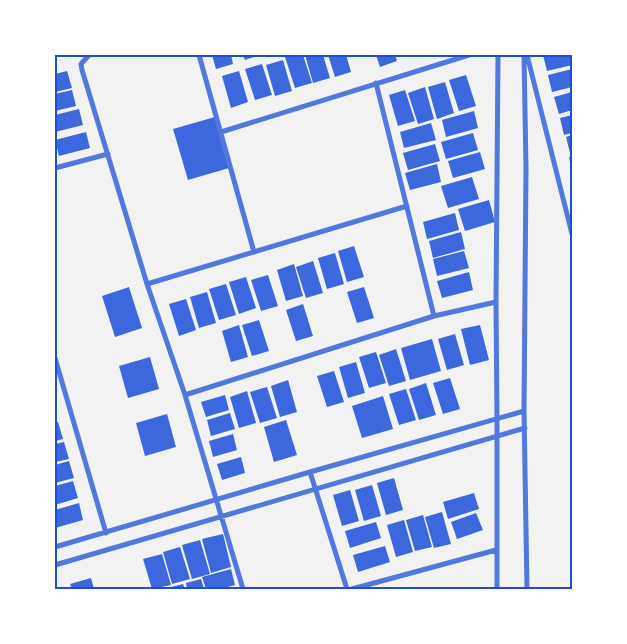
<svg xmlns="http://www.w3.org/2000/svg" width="627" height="644" font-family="'Alegreya Sans',sans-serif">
<rect width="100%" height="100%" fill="#f2f2f2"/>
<!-- building -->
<path fill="#3d67dc" d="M212 55H231L233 64 216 69Z
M243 55H260L245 60Z
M291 55H303L312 83 295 88 285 57Z
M305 55H323L330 78 313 83Z
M328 55H346L351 72 335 77Z
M376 55H395L397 61 380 67Z
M543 55H572V65L547 71Z
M283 60 292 91 275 96 266 65Z
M262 64 272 95 255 100 245 69Z
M572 69V87L552 92 548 75Z
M67 71 72 88 55 92V74Z
M239 71 248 102 231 108 222 76Z
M466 75 476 106 459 111 449 80Z
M445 82 454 113 437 119 428 87Z
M425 87 434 119 418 124 408 93Z
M72 90 76 106 55 111V94Z
M405 90 415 121 398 126 389 95Z
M572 92V110L559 114 554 97Z
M79 109 83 125 55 132V115Z
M474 111 478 128 446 137 442 120Z
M572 115V133L564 135 560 118Z
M215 117 229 168 188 180 173 129Z
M431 123 436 140 404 148 400 132Z
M86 132 90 148 59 156 55 140Z
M473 133 478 150 446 159 441 142Z
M572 135V167H571L569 157H571L566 137Z
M435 144 440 161 408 170 403 153Z
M480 152 485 169 453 178 448 161Z
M437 164 441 182 410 190 405 173Z
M472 177 479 199 448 208 441 186Z
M489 200 495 222 465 231 458 209Z
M455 213 459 230 427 239 423 222Z
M461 232 465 249 433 258 429 241Z
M354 246 364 277 347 282 338 251Z
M464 251 469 268 437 276 433 259Z
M335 253 344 284 327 289 318 258Z
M313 261 323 293 306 298 296 267Z
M294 264 303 296 286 301 277 270Z
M469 272 473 290 442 298 437 281Z
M268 275 278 306 261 311 251 280Z
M246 277 256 308 239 314 229 282Z
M226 284 236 315 219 320 209 289Z
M129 287 142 328 115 337 102 296Z
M364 287 374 318 357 323 347 292Z
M207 292 216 323 199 328 190 297Z
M186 299 196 330 179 336 169 304Z
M303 304 313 336 296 341 286 310Z
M259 320 269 351 252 356 242 325Z
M239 325 248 357 231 362 222 331Z
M480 325 489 360 470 365 461 329Z
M455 334 464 365 447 370 438 339Z
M432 339 441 371 410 380 401 348Z
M396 349 406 381 389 386 379 355Z
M376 352 386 383 369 388 359 357Z
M150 357 159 389 128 398 119 366Z
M356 362 365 393 348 398 339 367Z
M334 371 344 402 327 407 317 376Z
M450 378 460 409 443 414 433 383Z
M288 380 297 412 280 417 271 386Z
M426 383 436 415 419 420 409 389Z
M267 387 277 418 260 423 250 392Z
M406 389 416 420 399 425 389 394Z
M247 391 256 423 239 428 230 397Z
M225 395 229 410 206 417 201 402Z
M383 396 393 429 362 438 352 406Z
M230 413 235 429 211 436 207 420Z
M167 414 176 447 145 456 136 423Z
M286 420 297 455 274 462 264 427Z
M58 422 63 439 55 441V423Z
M233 434 237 450 213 457 209 441Z
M64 442 69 459 55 462V444Z
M241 457 245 473 222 480 217 464Z
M69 461 74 478 55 483V465Z
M394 478 403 510 386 515 377 483Z
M73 481 78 498 55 505V486Z
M372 485 381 516 364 521 355 490Z
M350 490 359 521 342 526 333 495Z
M474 493 479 509 448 519 443 502Z
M79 503 83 520 55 528V510Z
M442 512 451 544 434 548 425 517Z
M476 513 483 530 457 539 451 522Z
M423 515 432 547 415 551 406 520Z
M404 520 413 552 396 557 387 525Z
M376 522 381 538 350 548 345 531Z
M223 534 231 567 211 573 202 539Z
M200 540 210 574 192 579 182 545Z
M385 546 390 562 358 572 353 555Z
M180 547 190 579 172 584 163 552Z
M162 554 171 585 152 589 143 559Z
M231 569 235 585 221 589H206L202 577Z
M91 578 94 589H72L70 584Z
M201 579 204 589H187L186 583Z
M183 584 185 589H167V588Z"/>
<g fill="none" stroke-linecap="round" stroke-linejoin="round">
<!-- minor -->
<path stroke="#5277de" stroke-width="5" d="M89 55 81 64 82 70 147 284 185 395 243 589
M199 55 254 252
M524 55 526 168 524 411 527 589
M527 55 572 234
M376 83 434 316
M221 132 469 55
M55 168 108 154
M147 284 407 206
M55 358 106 533
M185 395 434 316 496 302
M310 472 347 589
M55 547 310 472 524 411
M55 565 525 428
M352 589 496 550
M497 589V418L496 302 498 55"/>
</g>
<!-- border -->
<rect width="627" height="644" fill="none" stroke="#ffffff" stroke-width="112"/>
<rect x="56" y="56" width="515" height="532" fill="none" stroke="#1d4ed8" stroke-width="2"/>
</svg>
